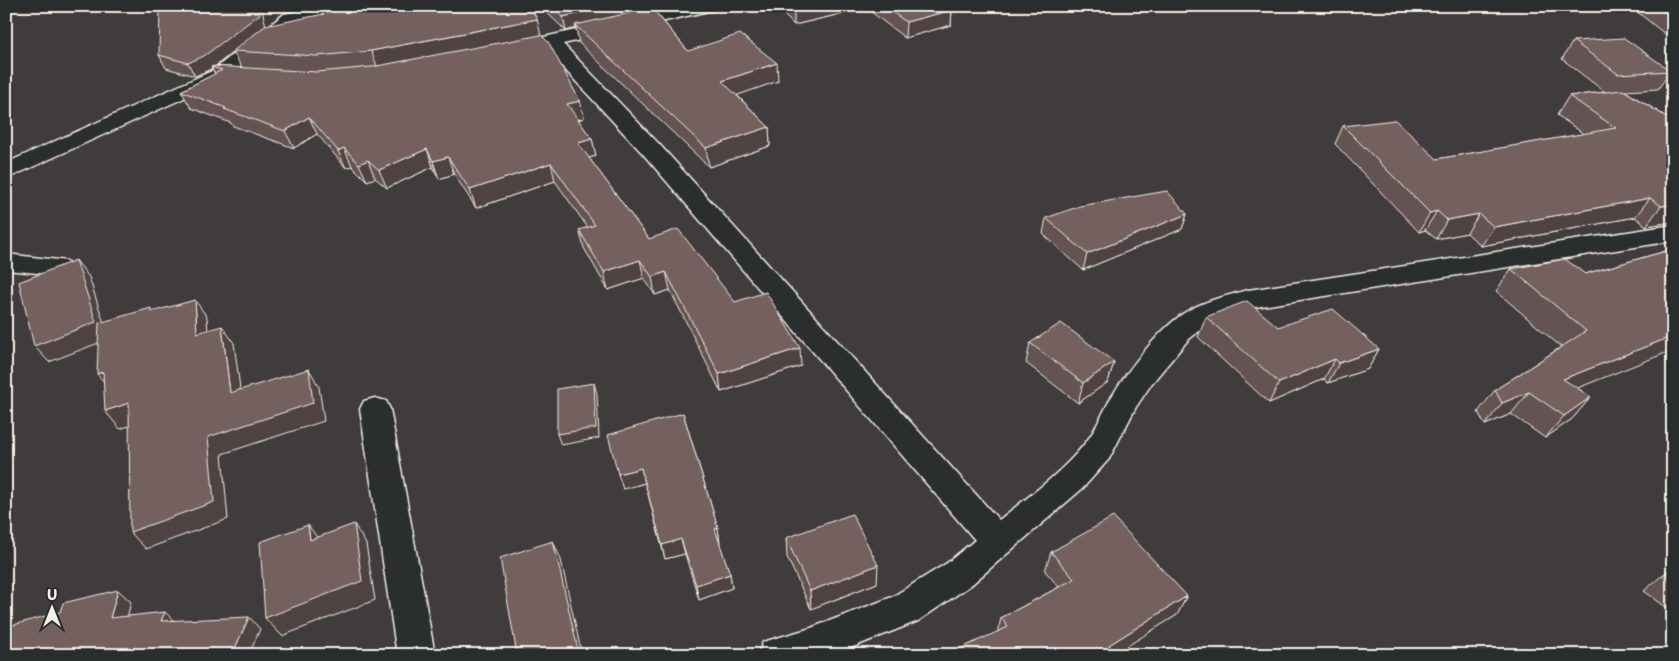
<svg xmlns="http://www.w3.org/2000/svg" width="1679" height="661" font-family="'Playpen Sans',sans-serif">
<rect width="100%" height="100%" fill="#403c3d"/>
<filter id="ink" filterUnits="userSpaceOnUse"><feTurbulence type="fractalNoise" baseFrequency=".02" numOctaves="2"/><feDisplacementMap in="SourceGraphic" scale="10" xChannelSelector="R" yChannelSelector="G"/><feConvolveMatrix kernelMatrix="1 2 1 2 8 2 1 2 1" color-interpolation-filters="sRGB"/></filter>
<g filter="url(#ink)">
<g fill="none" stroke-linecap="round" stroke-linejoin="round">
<defs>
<path id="minor" d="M321 6H357L354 10 296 22 226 79 6 179V163L212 71 284 14Z
M684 6H718L715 10 709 11 563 44 659 144 999 520C1029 496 1062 473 1086 442 1098 427 1104 408 1114 393 1129 368 1160 329 1184 313 1203 301 1226 296 1248 290L1673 225V241L1249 308 1229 314 1204 327 1188 340 1152 383 1136 407 1109 459 1083 488 971 585 918 621 833 655H758L763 642 811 628 892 597 947 563 975 540 643 154 545 48 535 51 528 49 526 45 528 41 535 39Z
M6 254 67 261 71 267 67 273 58 275 6 270Z
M375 398 386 401 390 409 435 655H397L360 409 364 401Z"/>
</defs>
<!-- minor casing -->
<use href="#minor" stroke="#f4f1e8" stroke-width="3"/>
<!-- minor -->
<use href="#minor" fill="#2a2d2e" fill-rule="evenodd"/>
</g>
<!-- wall -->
<path fill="#635352" stroke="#f4f1e8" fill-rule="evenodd" d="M540 6H672L654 10 688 51 778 81 737 95 769 127 770 146 709 167 579 43 576 28 566 31Z
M775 6H948L952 10 951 25 905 38 866 8 794 25Z
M1630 6H1673V38H1670Z
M265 26 541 35 580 101 584 118 578 120 592 139 596 156 589 158 649 239 735 302 801 366 721 392 670 290 655 295 644 278 608 290 584 248 579 230 588 228 555 181 476 208 454 174 439 179 433 167 387 188 375 178 367 181 352 166 346 168 317 134 294 148 233 126 231 123 191 108 181 91 215 74 212 69 195 76 166 68 159 55ZM233 52 242 68 215 66Z
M1573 41 1671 71 1658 89 1625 91 1673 121V222L1646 226 1635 217 1481 246 1467 233 1436 239 1425 230 1419 232 1335 144 1343 126 1437 159 1584 134 1557 115 1569 96 1605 92 1562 59Z
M1187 214 1182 229 1083 270 1043 234 1046 218Z
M1673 249 1577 388 1591 397 1572 419 1545 438 1511 414 1485 425 1478 412 1495 390 1561 347 1496 291 1511 269 1585 274Z
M1206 317 1278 327 1379 349 1368 369 1328 383 1324 379 1269 403 1198 337Z
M1030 343 1114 362 1108 382 1078 403 1026 363Z
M683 413 718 528 720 543H719L730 574 732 588 699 600 685 554 665 559 645 483 623 489Z
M1673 425V436L1666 431Z
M786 538 877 583 811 609 787 557Z
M1051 552 1187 596 1177 615 1115 653 998 631 1001 618 1059 587 1045 571Z
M1673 566V612L1644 591Z"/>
<!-- shaded-wall -->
<path fill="#504342" stroke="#f4f1e8" d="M258 6H261L266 26 213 68 211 67 212 69H211L195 76 188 63Z
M609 6H672L578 28 575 25 576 28 566 31 563 17Z
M809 6H866V8L794 25V10Z
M952 10 951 25 905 38 906 22Z
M537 19 541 36 378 68 371 51Z
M777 63 778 81 724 100 722 81Z
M580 101 584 118 571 121 567 104Z
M309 117 317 134 294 148 285 131Z
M769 127 770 146 709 167 706 148Z
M592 139 596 156 582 160 578 143Z
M344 148 352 166 346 168 338 151Z
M427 149 433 167 387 188 379 170Z
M448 157 454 174 439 179 433 161Z
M368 160 375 178 367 181 359 164Z
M551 163 555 181 476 208 470 190Z
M1650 198 1635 217 1481 246 1494 227Z
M1673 205V222L1646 226 1661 206Z
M1437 211 1425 230 1419 232 1430 213Z
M1187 214 1182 229 1083 270 1087 254Z
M1479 214 1467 233 1436 239 1447 220Z
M76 260 89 277 109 339 49 362 34 346Z
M640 260 644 278 608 290 604 272Z
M666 272 670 290 655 295 652 277Z
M195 300 207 317 209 351 197 333Z
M222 326 234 343 243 411 230 393Z
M1673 336V350L1545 401 1563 379Z
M800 348 801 366 721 392 719 374Z
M1379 349 1368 369 1328 383 1339 363Z
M1335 359 1324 379 1269 403 1279 383Z
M1114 362 1108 382 1078 403 1083 383Z
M309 369 319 387 324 421 222 454 228 519 146 549 130 532 208 437Z
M103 372 112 391 97 374Z
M594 383 597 394 599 438 561 445 557 434Z
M1529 392 1511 414 1485 425 1502 403Z
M1591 397 1572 419 1545 438 1564 416Z
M129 403 144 421 120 429 105 411Z
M641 468 645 483 623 489 618 474Z
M354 524 366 544 375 600 282 636 265 618Z
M308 525 322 544 310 540Z
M718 528 720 543 717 544 715 529Z
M681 539 685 554 665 559 662 545Z
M553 541 561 560 582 655H576Z
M878 565 877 583 811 609 810 591Z
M730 574 732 588 699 600 696 585Z
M118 590 131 602 124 630 110 618Z
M1187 596 1177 615 1113 655 1109 645Z
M165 612 178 624 161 621Z
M249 617 260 629 249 655H232Z"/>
<!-- building -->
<path fill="#73605f" stroke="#f4f1e8" d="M160 6H258L260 14 204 56 188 63 159 55Z
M322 6H530L537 19 371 51 317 56 233 51 265 26 324 14Z
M552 6H609L563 17Z
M790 6H809L794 10Z
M884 6H948L952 10 906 22Z
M1656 6H1673V19Z
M652 8 688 51 740 34 777 63 722 81 769 127 706 148 575 25Z
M541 35 549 43 580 101 567 104 592 139 578 143 649 239 678 229 735 302 766 292 800 348 719 374 666 272 652 277 640 260 604 272 579 230 595 225 551 163 470 190 448 157 433 161 427 149 379 170 368 160 359 164 344 148 338 151 309 117 285 131 224 109 226 108 181 91 222 70 211 67 214 66 317 72 372 67Z
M1624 38 1671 71 1618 74 1573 41Z
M1623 90 1673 121V205L1661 206 1650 198 1494 227 1479 214 1447 220 1437 211 1430 213 1343 126 1395 120 1437 159 1616 128 1569 96Z
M1167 191 1187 214 1087 254 1046 218 1080 206Z
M1673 249V336L1563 379 1591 397 1564 416 1529 392 1502 403 1495 390 1586 331 1511 269 1565 259 1585 274Z
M76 260 96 322 34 346 19 282Z
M195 300 197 333 222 326 230 393 309 369 313 403 208 437 214 502 130 532 129 403 105 411 103 372 97 374 99 323 151 308V312Z
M1247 301 1278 327 1333 309 1379 349 1339 363 1335 359 1279 383 1206 317Z
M1061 323 1114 362 1083 383 1030 343Z
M594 383 596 428 557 434V389Z
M683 413 718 528 715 529 730 574 696 585 681 539 662 545 641 468 618 474 608 435Z
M852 514 878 565 810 591 786 538Z
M1113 517 1187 596 1109 645 1116 655H946L1008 627 1001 618 1074 579 1051 552Z
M354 524 362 581 265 618 260 542 308 525 310 540Z
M553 541 579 654 576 655H517L500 558Z
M1673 567V584L1662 576Z
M118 590 110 618 165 612 161 621 249 617 232 655H6V627L60 612 63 603Z"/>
</g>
<!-- margin -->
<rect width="1679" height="661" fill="none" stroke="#2a2d2e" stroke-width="25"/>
<rect x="12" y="12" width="1654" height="636" fill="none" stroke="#f4f1e8" stroke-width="2" filter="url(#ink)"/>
<!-- north arrow -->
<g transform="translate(52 608)" stroke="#2a2d2e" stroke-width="4" paint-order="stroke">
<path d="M0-4L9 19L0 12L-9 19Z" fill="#f4f1e8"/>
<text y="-8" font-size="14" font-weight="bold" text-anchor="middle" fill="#f4f1e8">U</text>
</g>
</svg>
